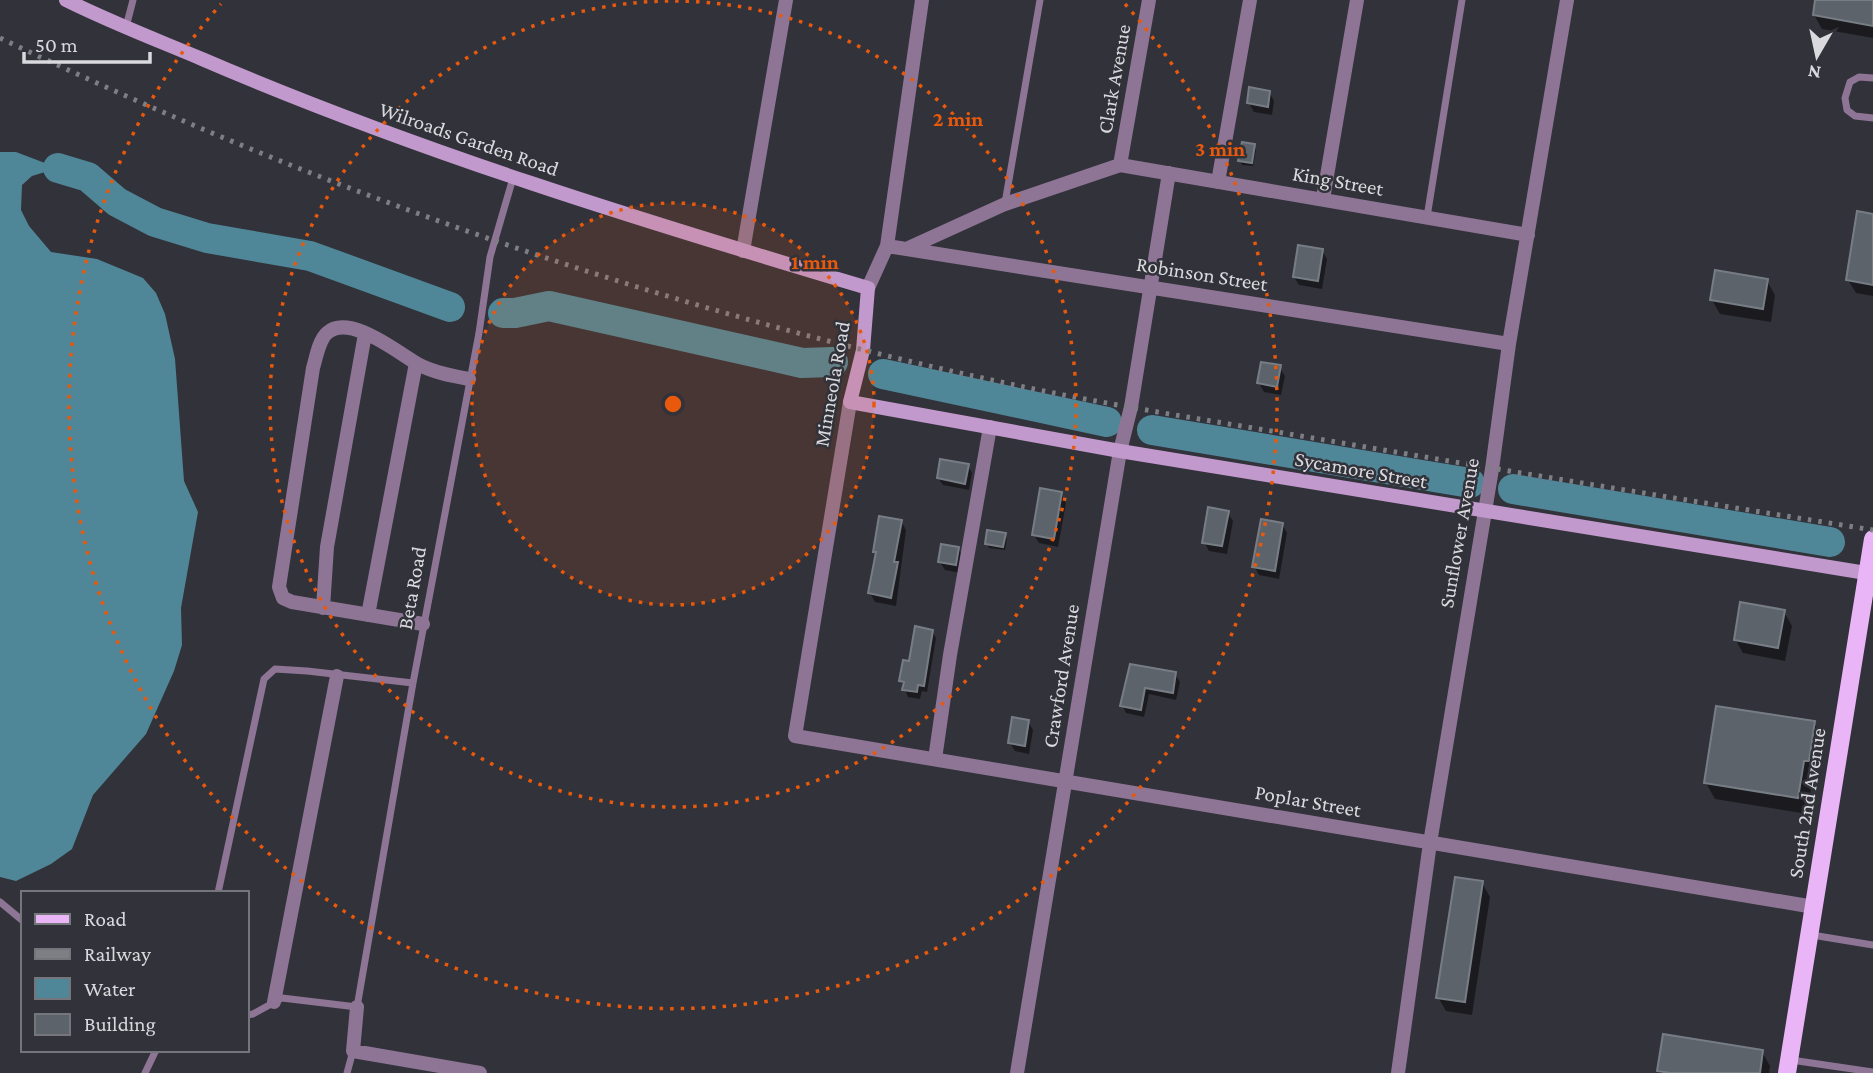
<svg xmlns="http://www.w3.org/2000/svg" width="1873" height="1073" font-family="'Crimson Pro',serif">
<rect width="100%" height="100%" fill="#32323a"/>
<!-- water -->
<path fill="#4f8798" d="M0 152H16L58 168 32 176 22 185 21 210 29 226 51 252 97 259 143 278 156 293 165 314 175 359 184 481 198 512 181 608 182 645 174 671 146 734 93 795 72 849 51 864 16 881 0 877Z"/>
<!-- shadow -->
<path fill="#0007" d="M1817 0H1873V38L1822 29 1814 15Z
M1269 92 1274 101 1272 115 1254 112 1249 103Z
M1254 146 1256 150 1253 166 1242 165 1240 161Z
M1873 216V296L1856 293 1848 280Z
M1322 251 1327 259 1322 289 1299 285 1294 277Z
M1767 281 1775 295 1771 322 1720 314 1712 300Z
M1279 367 1285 376 1281 395 1264 392 1259 383Z
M968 466 972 473 969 490 943 485 938 478Z
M1061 494 1066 503 1058 547 1039 543 1034 535Z
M1227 512 1233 521 1227 554 1209 551 1204 542Z
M901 521 906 530 896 606 875 602 870 593 877 556 874 551Z
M1282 524 1287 533 1279 579 1259 575 1254 566Z
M1005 535 1007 539 1005 550 989 548 987 544Z
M958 548 963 557 960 573 945 570 940 562Z
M1784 612 1792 626 1785 661 1743 653 1735 639Z
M932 631 936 638 927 692 922 691 920 699 908 697 901 681Z
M1175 674 1180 682 1176 700 1149 694 1144 717 1126 713 1122 705 1124 695Z
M1028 721 1033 730 1029 754 1015 751 1010 743Z
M1814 723 1823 739 1817 777 1813 776 1807 814 1715 799 1706 783Z
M1482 883 1490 897 1472 1015 1446 1011 1438 997Z
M1762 1052 1770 1066 1769 1073H1660L1659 1071Z"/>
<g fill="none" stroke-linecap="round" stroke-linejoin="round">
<!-- river -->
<path stroke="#4f8798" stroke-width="30" d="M58 168 88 177 117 202 155 222 207 238 310 256 450 307
M503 313H515L549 306 802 363 833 362
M883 374 1107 422
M1152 430 1470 483
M1513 489 1830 542"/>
</g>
<!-- building -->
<path fill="#5d636b" stroke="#777d85" stroke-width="2" d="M1815 0H1873V26L1813 15Z
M1249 87 1270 91 1268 107 1247 103Z
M1242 142 1255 144 1252 163 1238 161Z
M1857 211 1873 214V285L1846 280Z
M1298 245 1323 249 1318 281 1293 277Z
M1715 270 1768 279 1763 309 1710 300Z
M1261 362 1281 365 1277 387 1257 383Z
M940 459 969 464 965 484 937 478Z
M1040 488 1062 492 1054 539 1032 535Z
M1208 507 1229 511 1222 546 1202 543Z
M879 516 902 520 894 562H898L891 598 868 593 876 552H873Z
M1261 519 1283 523 1275 571 1252 567Z
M987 530 1006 533 1003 547 985 544Z
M941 544 959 547 956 565 938 562Z
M1740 602 1785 610 1778 648 1734 640Z
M915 626 933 630 924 686 918 685 917 692 902 690 904 682 899 681 903 660 909 661Z
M1130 664 1176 672 1173 693 1145 688 1141 710 1120 706Z
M1716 706 1815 721 1809 761H1804L1798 798 1704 783Z
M1012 717 1029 720 1025 746 1008 743Z
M1455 877 1483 881 1465 1002 1436 998Z
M1663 1034 1763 1050 1760 1073H1670L1657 1071Z"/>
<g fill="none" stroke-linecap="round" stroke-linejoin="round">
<!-- lane -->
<path stroke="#8e7595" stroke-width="7" d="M126 27 133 0
M1873 78 1859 77 1850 82 1845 98 1847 110 1855 116 1873 118
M1005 203 1040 0
M1427 217 1462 0
M218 893 264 679 275 669 307 671 413 683
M0 902 23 921
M1812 935 1873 945
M247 1015 253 1014 282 998 357 1007 413 683 479 333 490 257 513 178
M1791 1060 1873 1072
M145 1073 156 1050
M347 1073 353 1051"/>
<!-- street -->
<path stroke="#8e7595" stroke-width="14" d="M1120 165 1149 0
M1218 182 1250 0
M1323 199 1357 0
M887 246 1509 344
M906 249 1005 204 1120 165 1528 235
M743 251 786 0
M868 288 887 246 922 0
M850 402 795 736 1814 907
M323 608 327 547 365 334
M368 615 416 363
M423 624 292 602 283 598 279 587 313 368C316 358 319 340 327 333 349 313 397 352 416 363 431 372 452 376 469 379
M935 759 950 655 990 427
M274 1002 337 676
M357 1007 353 1051 480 1073
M1017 1073 1120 451 1131 407 1169 173
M1398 1073 1430 843 1492 469 1509 344 1567 0"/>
<!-- secondary -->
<path stroke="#c299cc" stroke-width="14" d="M66 0C110 22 157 40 202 59 418 152 643 221 868 288L863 350 850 402 1120 451 1866 573"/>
<!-- primary -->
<path stroke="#eab5f7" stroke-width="18" d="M1787 1073 1873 539"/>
<!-- rail -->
<path stroke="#7e7e85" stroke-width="5" stroke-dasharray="3.5 7" stroke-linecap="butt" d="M0 38C318 190 652 306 996 381 1101 404 1207 420 1313 438 1500 470 1686 500 1873 530"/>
</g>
<!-- distance rings -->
<circle cx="673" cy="404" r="201" fill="#e8590c" fill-opacity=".12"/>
<g fill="none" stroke="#e8590c" stroke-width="3.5" stroke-dasharray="3.5 7">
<circle cx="673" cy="404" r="201"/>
<circle cx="673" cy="404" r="403"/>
<path d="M1125 4A604 604 0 1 1 221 4"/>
</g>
<g text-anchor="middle" stroke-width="5" stroke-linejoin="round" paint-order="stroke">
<!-- street labels -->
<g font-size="21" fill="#d9d9de" stroke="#32323a">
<text transform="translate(1114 79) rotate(-80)" y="7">Clark Avenue</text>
<text transform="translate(469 139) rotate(19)" y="7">Wilroads Garden Road</text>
<text transform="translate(1338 181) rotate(10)" y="7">King Street</text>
<text transform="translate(1202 274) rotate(9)" y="7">Robinson Street</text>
<text transform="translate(832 384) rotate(-80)" y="7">Minneola Road</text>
<text transform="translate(1361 470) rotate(10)" y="7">Sycamore Street</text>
<text transform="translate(1459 533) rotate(-80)" y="7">Sunflower Avenue</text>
<text transform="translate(412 588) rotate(-80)" y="7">Beta Road</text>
<text transform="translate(1061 676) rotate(-81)" y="7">Crawford Avenue</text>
<text transform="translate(1308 801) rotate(10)" y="7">Poplar Street</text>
<text transform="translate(1807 803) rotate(-81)" y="7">South 2nd Avenue</text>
</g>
</g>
<circle cx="673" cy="404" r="10" fill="#e8590c" stroke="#32323a" stroke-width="3.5"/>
<g font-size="21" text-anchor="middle" font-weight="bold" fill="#e8590c" stroke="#32323a" stroke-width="5" stroke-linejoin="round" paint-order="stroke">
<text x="958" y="126">2 min</text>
<text x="1220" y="156">3 min</text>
<text x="815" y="269">1 min</text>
</g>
<!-- legend -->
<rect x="21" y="891" width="228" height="161" fill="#32323a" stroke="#75757c" stroke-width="2"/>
<rect x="35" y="914" width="35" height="10" fill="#eab5f7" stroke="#75757c" stroke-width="2"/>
<text x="84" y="926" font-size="21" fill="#d9d9de">Road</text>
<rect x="35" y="949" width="35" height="10" fill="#7e7e85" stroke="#75757c" stroke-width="2"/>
<text x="84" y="961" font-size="21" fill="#d9d9de">Railway</text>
<rect x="35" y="978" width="35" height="21" fill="#4f8798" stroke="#75757c" stroke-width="2"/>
<text x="84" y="996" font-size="21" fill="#d9d9de">Water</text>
<rect x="35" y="1014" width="35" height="21" fill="#5d636b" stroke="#75757c" stroke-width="2"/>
<text x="84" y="1031" font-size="21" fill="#d9d9de">Building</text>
<!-- north arrow -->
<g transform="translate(1817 56) rotate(189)" stroke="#32323a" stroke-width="5" paint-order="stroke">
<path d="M0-5L12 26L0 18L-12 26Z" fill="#d9d9de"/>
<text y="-10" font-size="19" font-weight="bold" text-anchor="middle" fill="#d9d9de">N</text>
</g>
<!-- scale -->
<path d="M24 52v10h126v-10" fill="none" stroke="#d9d9de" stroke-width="3.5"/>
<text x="35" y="52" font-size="21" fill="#d9d9de" stroke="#32323a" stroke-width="5" paint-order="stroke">50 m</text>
</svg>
